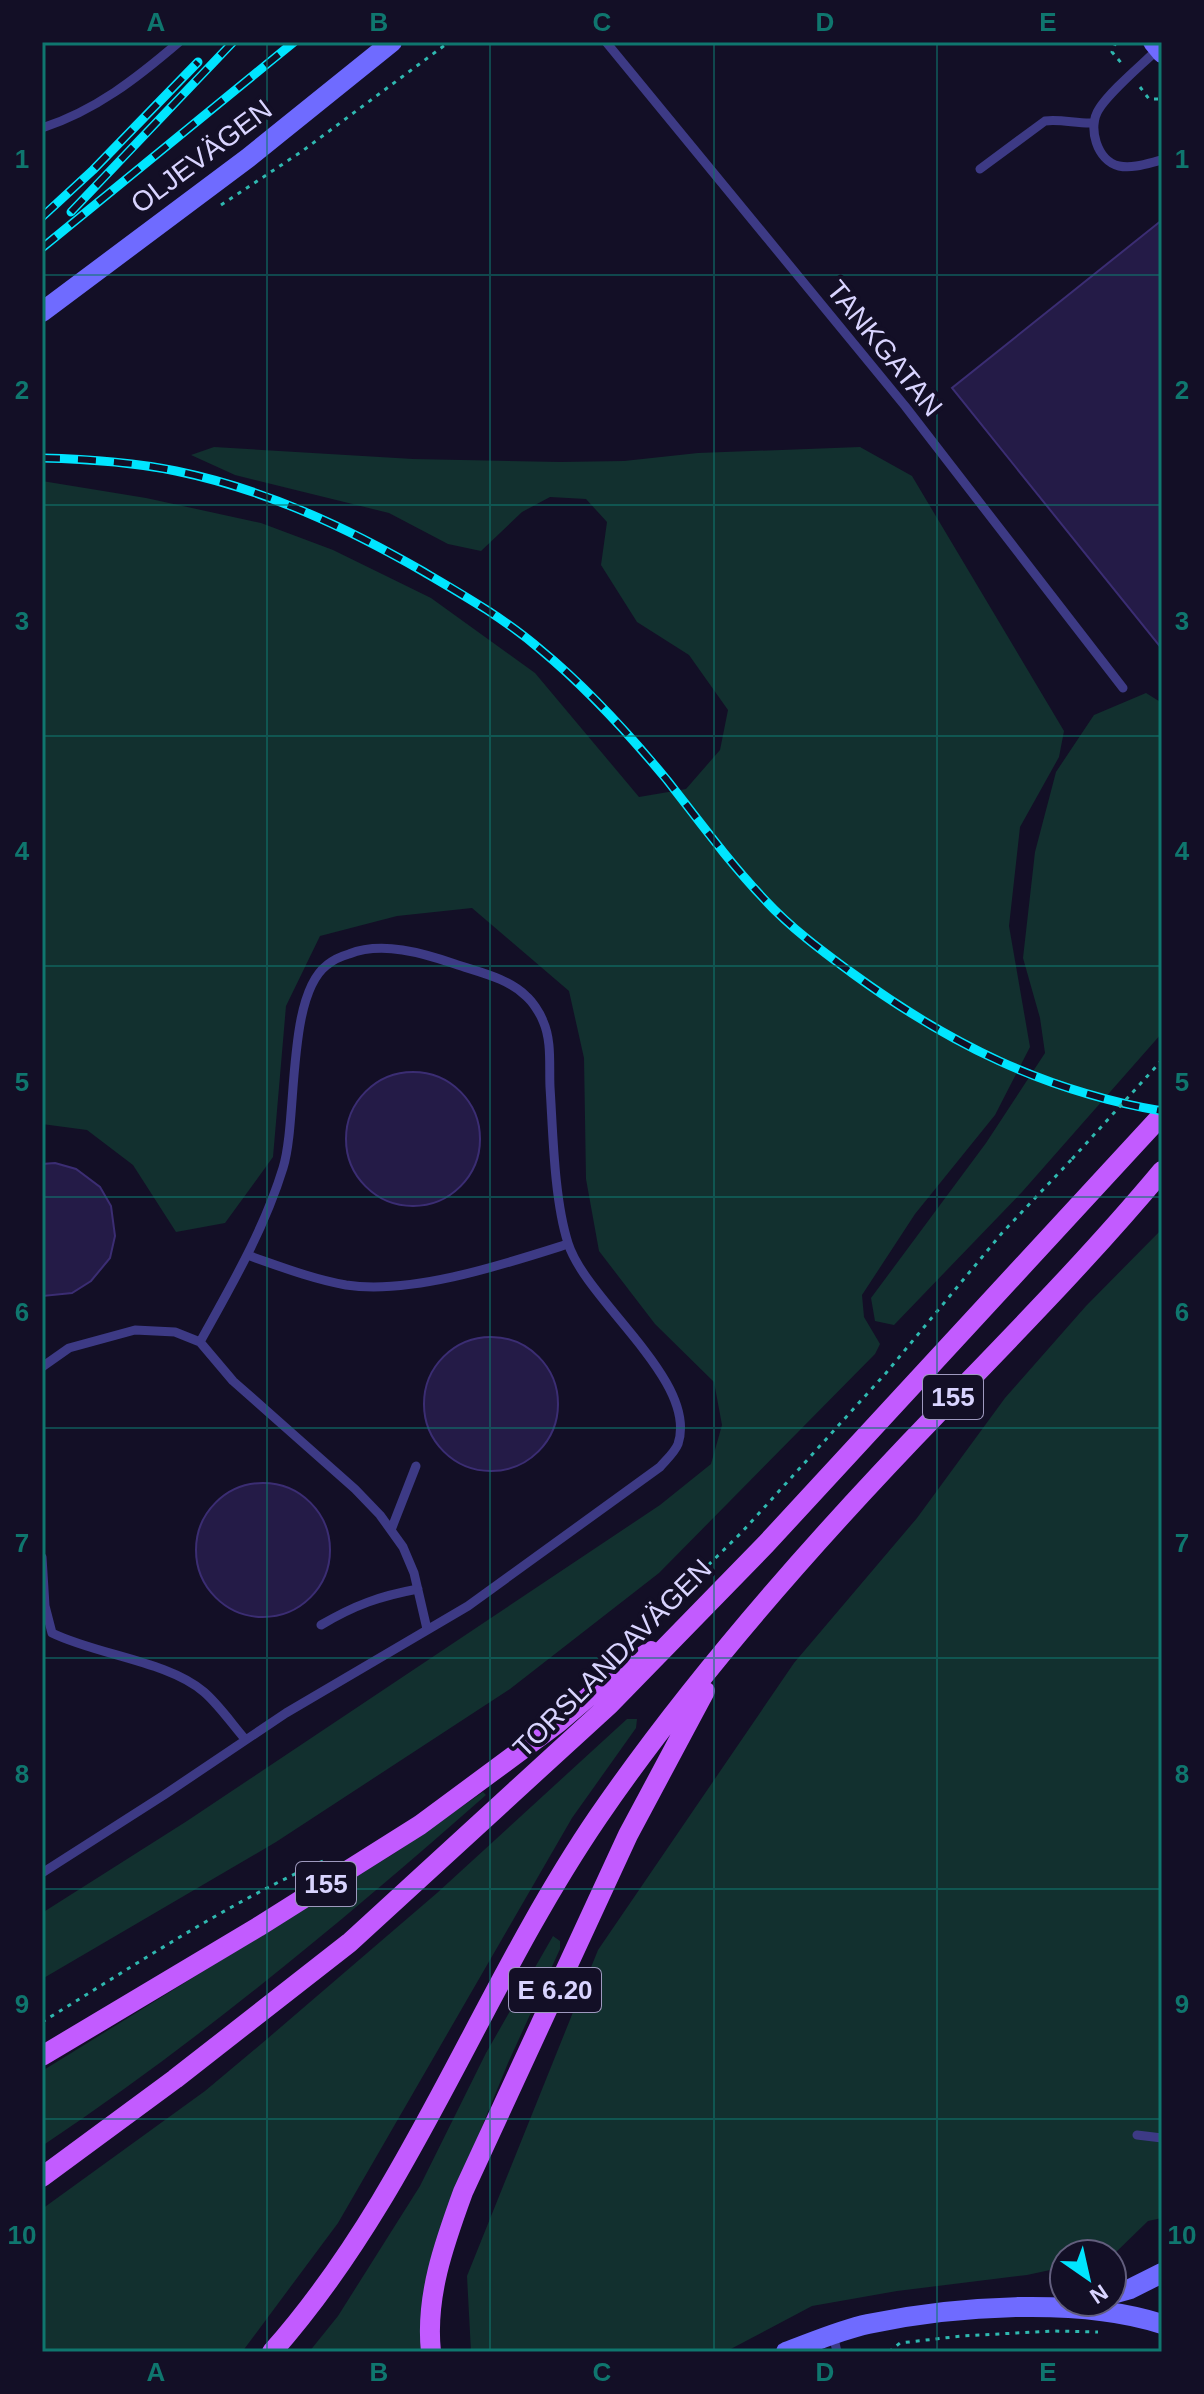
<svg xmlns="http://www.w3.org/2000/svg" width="1204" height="2394" font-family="Helvetica,sans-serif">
<rect width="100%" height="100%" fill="#130f26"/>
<!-- green -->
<path fill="#12302f" d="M214 447 413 459 560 462 624 461 698 453 860 447 912 476 1064 731 1059 757 1020 827 1009 926 1030 1047 995 1115 915 1214 862 1295 864 1317 880 1344 875 1354 659 1573 510 1689 276 1842 42 1979V1913L187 1821 660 1505 711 1464 722 1425 714 1382 655 1324 599 1251 586 1179 584 1058 569 991 472 908 397 916 320 936 286 1006 273 1157 225 1223 176 1232 133 1165 87 1130 42 1124V481L146 498 261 523 333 550 431 598 535 673 639 797 686 789 720 750 728 710 689 655 637 622 601 565 607 522 586 499 550 497 522 512 481 551 448 544 389 513 235 475 191 455Z
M1146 693 1162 703V1033L1022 1192 894 1325 875 1321 871 1298 986 1143 1045 1053 1040 1018 1023 958 1035 852 1056 772 1094 715Z
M1162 1229V2218L1148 2221 1112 2256 1064 2254V2267L1027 2275 897 2291 812 2306 725 2352H471L467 2276 598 1950 794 1663 917 1518 1005 1398 1086 1306Z
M627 1719H637L636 1728 572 1818 338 2223 242 2352H42V2209L205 2091 267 2039 437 1893Z
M483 1792 486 1795C344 1920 199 2041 42 2146V2071L398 1851Z
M553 1936 560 1941V1949L508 2063 450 2205 422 2352H309L338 2316 420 2186 486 2053Z"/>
<!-- building -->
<path fill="#241b47" stroke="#3b2d73" stroke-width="2" d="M1162 220V649L952 388Z
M346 1139a67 67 0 1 1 134 0a67 67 0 1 1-134 0Z
M55 1163 76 1169 100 1187 111 1206 115 1236 110 1258 91 1281 72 1293 43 1296 42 1164Z
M424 1404a67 67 0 1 1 134 0a67 67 0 1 1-134 0Z
M196 1550a67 67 0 1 1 134 0a67 67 0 1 1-134 0Z"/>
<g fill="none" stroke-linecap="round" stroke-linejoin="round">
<!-- path -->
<path stroke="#2fb8b0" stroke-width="3" stroke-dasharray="4 6" stroke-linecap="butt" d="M1116 42 1112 52 1123 65
M1140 87 1149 99H1162
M221 205 301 152 449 42
M637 1635 742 1532 886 1373 1002 1233 1072 1159
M42 2022C134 1966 224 1905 323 1861
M889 2352 900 2343 962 2336 1053 2331 1098 2332"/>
<!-- lane -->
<path stroke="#3d3a85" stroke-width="9" d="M606 42 905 406 1123 688
M1160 47C1143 64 1111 90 1099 109 1087 127 1097 161 1119 166 1133 169 1149 163 1162 160
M42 128C95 111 137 78 179 42
M980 169 1045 121C1062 119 1077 124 1094 123
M247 1255C279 1266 312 1279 346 1285 412 1295 505 1264 568 1244
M42 1367 69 1348 135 1330 175 1332 200 1342 233 1381 355 1489 380 1515 403 1547 414 1573 427 1629
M391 1530 416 1466
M42 1557 45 1606 52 1633C97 1655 168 1661 204 1692 219 1705 232 1724 245 1739
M321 1625C355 1605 380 1596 418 1589
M42 1873 164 1795 286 1713 468 1606 660 1467C666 1460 675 1452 678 1444 699 1381 586 1301 568 1243 554 1199 553 1133 550 1087 549 1065 552 1041 543 1021 540 1013 532 1001 526 996 508 978 478 972 455 964 423 953 382 941 349 954 342 956 333 960 327 965 286 996 298 1120 283 1168 264 1230 231 1286 200 1342
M1137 2135 1162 2138
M833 2334 837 2352"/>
<!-- secondary -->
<path stroke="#6f6bff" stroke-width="20" d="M1153 42 1162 53
M42 312 248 158 392 42
M1112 2294 1130 2289 1162 2273
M786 2352C813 2342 840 2330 868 2324 953 2306 1079 2297 1162 2324"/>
<!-- primary -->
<path stroke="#c25bff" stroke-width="20" d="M42 2056 258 1927 420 1825 558 1723 615 1674 651 1651
M42 2177 175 2079 349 1943 610 1704 766 1544 1162 1115
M272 2352C412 2194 480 1990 598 1817 696 1674 818 1537 939 1412 1015 1333 1092 1255 1162 1171
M431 2352C425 2297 444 2244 463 2192L628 1835 705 1691"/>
<defs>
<path id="rail" d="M71 212 233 42
M42 217 93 170 198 62
M42 248 294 42
M42 458C86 459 132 462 176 471 264 489 346 527 424 572 465 596 505 619 541 650 587 688 629 734 667 780 699 821 729 862 765 900 791 928 822 951 852 973 948 1043 1044 1091 1162 1111"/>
</defs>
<!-- rail casing -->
<use href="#rail" stroke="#00e5ff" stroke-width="9"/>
<!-- rail -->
<use href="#rail" stroke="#130f26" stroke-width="6" stroke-dasharray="18" stroke-linecap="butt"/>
<!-- path-bridge -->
<path stroke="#2fb8b0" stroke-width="3" stroke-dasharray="4 6" stroke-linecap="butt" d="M1072 1159 1162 1060"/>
</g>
<!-- grid -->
<path fill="none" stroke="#0f766e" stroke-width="2" stroke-opacity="0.55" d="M267 42V2352M490 42V2352M714 42V2352M937 42V2352M42 275H1162M42 505H1162M42 736H1162M42 966H1162M42 1197H1162M42 1428H1162M42 1658H1162M42 1889H1162M42 2119H1162"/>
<g text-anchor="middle" stroke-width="8" stroke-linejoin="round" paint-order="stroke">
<!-- shield labels -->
<g fill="#130f26" stroke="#9e99be" stroke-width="2">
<rect x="923" y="1375" width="60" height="44" rx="6"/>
<rect x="296" y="1862" width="60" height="44" rx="6"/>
<rect x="509" y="1968" width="92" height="44" rx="6"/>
</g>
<g font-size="26" font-weight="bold" fill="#d9d4ff">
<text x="953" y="1406">155</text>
<text x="326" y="1893">155</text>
<text x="555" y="1999">E 6.20</text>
</g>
<!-- street labels -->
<g font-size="28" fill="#d9d4ff" stroke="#130f26">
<text transform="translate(201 156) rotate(-37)" y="10">OLJEVÄGEN</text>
<text transform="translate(885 348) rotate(51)" y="10">TANKGATAN</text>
<text transform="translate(612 1658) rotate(-45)" y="10">TORSLANDAVÄGEN</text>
</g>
</g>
<!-- border -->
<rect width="1204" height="2394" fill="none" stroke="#130f26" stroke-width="88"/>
<!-- north arrow -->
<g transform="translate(1088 2278) rotate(146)"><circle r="38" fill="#130f26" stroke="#625e7d" stroke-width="2"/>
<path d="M0-6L14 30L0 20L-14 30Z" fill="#00e5ff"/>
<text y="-12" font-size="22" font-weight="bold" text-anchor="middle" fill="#d9d4ff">N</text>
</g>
<rect x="44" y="44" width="1116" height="2306" fill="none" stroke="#0f766e" stroke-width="3"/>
<g font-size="26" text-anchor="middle" font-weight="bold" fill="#0f766e">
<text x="156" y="31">A</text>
<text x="379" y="31">B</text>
<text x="602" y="31">C</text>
<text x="825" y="31">D</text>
<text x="1048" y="31">E</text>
<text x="22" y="168">1</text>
<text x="1182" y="168">1</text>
<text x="22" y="399">2</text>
<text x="1182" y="399">2</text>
<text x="22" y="630">3</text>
<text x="1182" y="630">3</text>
<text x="22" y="860">4</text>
<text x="1182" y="860">4</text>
<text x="22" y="1091">5</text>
<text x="1182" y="1091">5</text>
<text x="22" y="1321">6</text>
<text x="1182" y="1321">6</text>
<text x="22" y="1552">7</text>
<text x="1182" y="1552">7</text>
<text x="22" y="1783">8</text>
<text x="1182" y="1783">8</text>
<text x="22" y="2013">9</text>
<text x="1182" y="2013">9</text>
<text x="22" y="2244">10</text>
<text x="1182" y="2244">10</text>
<text x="156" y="2381">A</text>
<text x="379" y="2381">B</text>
<text x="602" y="2381">C</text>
<text x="825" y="2381">D</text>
<text x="1048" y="2381">E</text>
</g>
</svg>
